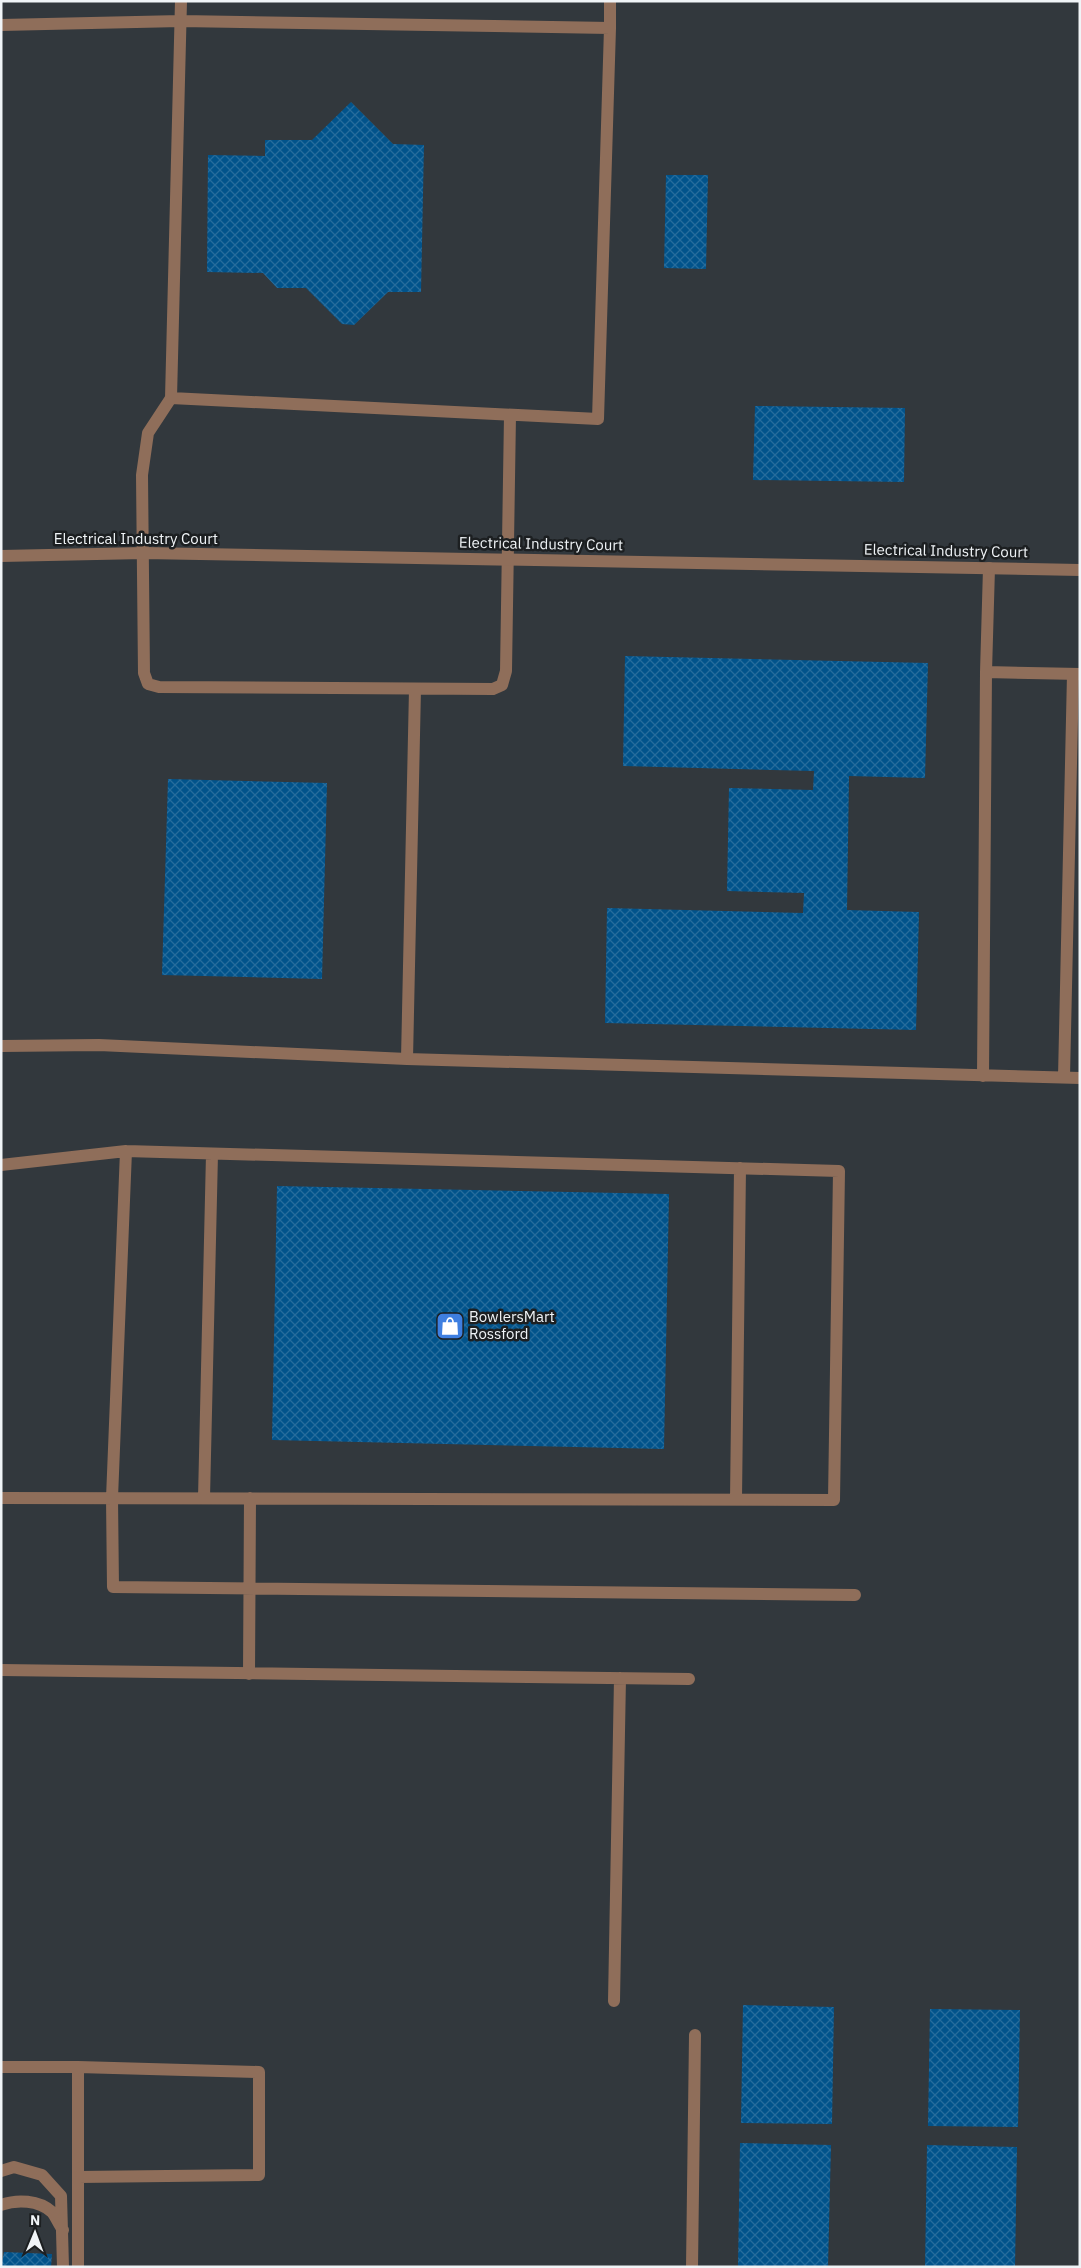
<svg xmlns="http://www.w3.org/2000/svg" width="1081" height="2268" font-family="'IBM Plex Sans',sans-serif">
<defs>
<pattern id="building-cross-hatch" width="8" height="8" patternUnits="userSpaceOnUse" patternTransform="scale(1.25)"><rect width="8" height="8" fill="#01538b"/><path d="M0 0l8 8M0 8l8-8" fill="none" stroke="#266c9c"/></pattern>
</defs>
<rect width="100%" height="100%" fill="#32383d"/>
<!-- building -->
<path fill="url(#building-cross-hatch)" d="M351 102 393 144 424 145 421 292H388L354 325 342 324 306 288H277L263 273 207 272 208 155 265 156V140H312Z
M666 175H708L706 269 664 268Z
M755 406 905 408 904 482 753 480Z
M625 656 928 663 925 778 849 776 847 910 919 912 916 1030 605 1023 607 908 803 913 804 893 727 891 729 788 813 790 814 771 623 766Z
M168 779 327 783 322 979 162 975Z
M277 1186 669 1194 664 1449 272 1440Z
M743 2005 834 2007 832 2124 741 2123Z
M930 2009 1020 2010 1018 2127 928 2126Z
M740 2143 831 2145 828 2267H738Z
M927 2145 1017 2147 1015 2267H925Z
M4 2252 52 2254 51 2267H1Z"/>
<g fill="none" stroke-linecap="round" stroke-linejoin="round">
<!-- service -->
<path stroke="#8f6e5a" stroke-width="12" d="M1 25 181 21 610 28 598 419 171 398 148 433 142 475 144 673 148 684 159 687 493 689 502 685 506 671 510 415
M610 28V1
M171 398 181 1
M986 672 1080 674
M1 1046 99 1045 407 1059 1080 1078
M407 1059 415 689
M983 1076 986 672 989 568
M1064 1077 1073 674
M126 1151 112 1498 113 1587 855 1595
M1 1165 126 1151 839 1171 834 1500 1 1498
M204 1498 212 1154
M736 1499 740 1168
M1 1670 689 1679
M249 1674 250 1498
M614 2001 620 1678
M1 2067H78V2267
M78 2067 259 2072V2175L78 2177
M1 2171 14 2167 42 2175 61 2196 63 2267
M1 2205C17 2199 39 2200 52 2212 56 2217 59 2225 63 2230
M692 2267 695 2035"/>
<!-- minor -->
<path stroke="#8f6e5a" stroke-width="12" d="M1 556 144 553 1080 570"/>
</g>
<!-- icons -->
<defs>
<symbol id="shop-square" viewBox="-11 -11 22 22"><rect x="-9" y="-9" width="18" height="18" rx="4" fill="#3f7fe0" stroke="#1c1f21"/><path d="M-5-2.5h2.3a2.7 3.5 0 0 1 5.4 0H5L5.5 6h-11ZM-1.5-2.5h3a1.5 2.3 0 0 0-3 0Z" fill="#fff"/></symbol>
</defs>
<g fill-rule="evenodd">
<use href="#shop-square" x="434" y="1310" width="32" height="32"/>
</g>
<g text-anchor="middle" stroke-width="5" stroke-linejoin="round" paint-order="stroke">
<!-- street labels -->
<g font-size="15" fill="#f0f4f7" stroke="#1c1f21">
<text x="136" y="544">Electrical Industry Court</text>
<text transform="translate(541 544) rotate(1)" y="5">Electrical Industry Court</text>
<text transform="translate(946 551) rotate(1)" y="5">Electrical Industry Court</text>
</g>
<!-- poi labels -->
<g font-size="15" fill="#f0f4f7" stroke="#1c1f21" text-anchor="start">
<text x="469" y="1322">BowlersMart<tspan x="469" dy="17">Rossford</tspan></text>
</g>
</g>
<!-- border -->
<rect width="1081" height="2268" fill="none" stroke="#f0f4f7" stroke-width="5"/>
<!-- north arrow -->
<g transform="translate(35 2233) rotate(1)" stroke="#1c1f21" stroke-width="4" paint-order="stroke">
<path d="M0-4L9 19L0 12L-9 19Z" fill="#f0f4f7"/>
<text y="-8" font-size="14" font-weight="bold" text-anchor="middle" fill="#f0f4f7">N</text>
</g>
</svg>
